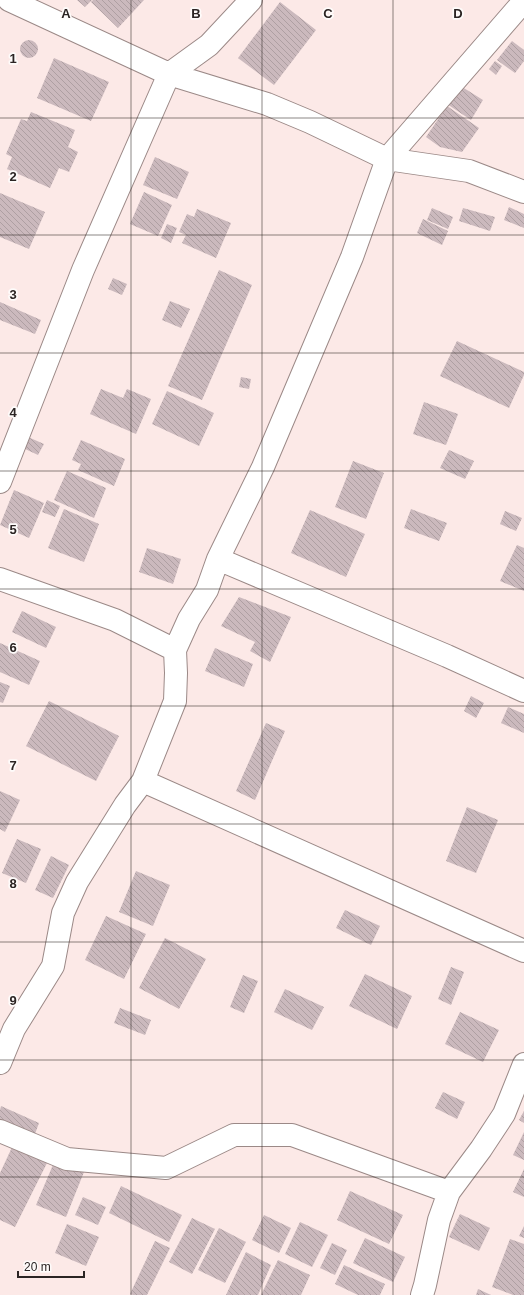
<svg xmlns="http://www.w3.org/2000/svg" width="524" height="1295" font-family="Arial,sans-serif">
<defs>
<pattern id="building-back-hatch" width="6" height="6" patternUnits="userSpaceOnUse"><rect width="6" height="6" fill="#cbb9bd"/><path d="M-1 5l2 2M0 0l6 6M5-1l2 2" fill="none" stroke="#ae9fa2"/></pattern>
</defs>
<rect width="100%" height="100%" fill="#fce9e7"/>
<!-- building -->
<path fill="url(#building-back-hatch)" d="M77 0H92L85 7Z
M93 0H144L118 28 91 2Z
M280 2 316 30 274 85 238 58Z
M20 49a9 9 0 1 1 18 0a9 9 0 1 1-18 0Z
M512 41 524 50V61L515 73 497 60Z
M54 58 109 82 91 121 37 98Z
M495 61 502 66 496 75 489 69Z
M459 85 483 100 471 120 447 104Z
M447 106 479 128 462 152 440 147 426 137Z
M31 112 75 130 68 147 78 152 69 172 59 168 50 188 7 169 12 157 6 154 21 119 27 121Z
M155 157 189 172 177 199 143 185Z
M144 192 172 205 158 236 130 224Z
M0 193 45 212 29 249 0 237Z
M509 207 524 214V228L504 220Z
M432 208 453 217 448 229 427 220Z
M463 208 495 217 490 231 459 221Z
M197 209 231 223 216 258 182 243 186 235 179 232 187 214 194 217Z
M423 219 448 231 442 245 417 233Z
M167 224 177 228 171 243 161 238Z
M219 270 252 285 202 400 168 386Z
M113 278 127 284 122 295 108 289Z
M170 301 190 309 181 328 162 320Z
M0 302 41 320 35 334 0 320Z
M457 341 524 372V375L509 408 440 376Z
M241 377 251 379 249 389 239 387Z
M101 389 123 398 127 389 151 399 136 434 90 414Z
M167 391 214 413 199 446 152 424Z
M424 402 458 414 446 445 413 434Z
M28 437 44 444 38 455 23 448Z
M81 440 125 459 114 486 78 470 81 464 72 460Z
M449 450 474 461 465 479 440 468Z
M353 461 384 473 366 519 335 507Z
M67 471 106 488 94 518 54 500Z
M14 490 44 503 29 538 0 525Z
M47 500 60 506 55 517 42 512Z
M64 509 99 524 84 562 48 548Z
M411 509 447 523 439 541 404 528Z
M310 510 365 534 346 577 291 553Z
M505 511 522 518 516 531 500 524Z
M517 545 524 548V591L500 581Z
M147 548 181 559 173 584 139 572Z
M239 597 291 617 270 662 250 651 255 642 221 626Z
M22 611 56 627 46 648 12 632Z
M0 643 40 661 29 685 0 672Z
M215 648 253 664 244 687 205 671Z
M0 682 10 686 3 703 0 702Z
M471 696 484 703 476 718 464 711Z
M49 701 119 736 96 781 26 746Z
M508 707 524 714V733L501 723Z
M266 723 285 731 255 800 236 791Z
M0 791 20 800 5 832 0 829Z
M467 807 498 820 476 873 446 861Z
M17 839 41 849 26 883 2 873Z
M51 856 69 865 53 898 35 890Z
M136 871 170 885 153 926 119 912Z
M345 910 380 926 371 945 336 928Z
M106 916 146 934 124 979 85 960Z
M165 938 206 959 179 1009 139 988Z
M451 967 464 972 451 1005 438 999Z
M365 974 412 996 397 1029 349 1006Z
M243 975 258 981 244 1013 230 1007Z
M285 989 324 1007 312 1030 274 1012Z
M120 1008 151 1020 145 1035 114 1023Z
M460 1012 499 1030 483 1062 445 1044Z
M443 1092 465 1102 457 1119 435 1108Z
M1 1106 39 1123 32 1142 0 1127V1110Z
M524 1111V1123L519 1120Z
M524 1132V1160L513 1155Z
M14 1143 50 1157 15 1227 0 1220V1173Z
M55 1160 84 1172 66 1217 36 1205Z
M524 1169V1197L513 1192Z
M121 1186 182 1215 169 1242 109 1213Z
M350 1191 403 1215 389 1244 337 1220Z
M83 1197 106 1207 98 1225 75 1215Z
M460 1214 490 1228 479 1251 449 1237Z
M264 1215 291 1228 279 1253 252 1240Z
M192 1218 215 1229 192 1274 169 1262Z
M300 1222 328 1235 312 1267 285 1254Z
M67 1224 99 1237 86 1266 55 1253Z
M524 1226V1238L519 1236Z
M219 1228 246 1242 225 1283 198 1270Z
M365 1238 405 1257 393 1282 353 1263Z
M510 1239 524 1244V1295H513L492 1287Z
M155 1241 170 1248 147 1295H133L130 1294Z
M332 1243 347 1250 335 1275 320 1268Z
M246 1252 271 1265 258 1295H226Z
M278 1260 310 1275 301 1295H261Z
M344 1265 385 1284 380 1295H358L335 1284Z
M478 1289 491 1295H476Z"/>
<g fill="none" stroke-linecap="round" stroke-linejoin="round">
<defs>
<path id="street" d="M9 0 169 74 267 104 310 122 387 159 469 171 524 192
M0 482 83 270 169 74 209 45 251 0
M218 559 447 656 524 691
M0 579 115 620 175 650
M143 781 524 951
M0 1063 14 1029 53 966 63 913 77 882 125 805 143 781 175 701 176 673 175 650 189 619 207 590 218 559 263 467 288 408 352 257 387 159 524 1
M0 1131 67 1159 166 1168 234 1135H292L449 1192
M422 1295 425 1285 439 1220 449 1192 481 1149 504 1114 524 1064"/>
</defs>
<!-- street casing -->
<use href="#street" stroke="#9b8987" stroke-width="24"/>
<!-- street -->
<use href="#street" stroke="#fff" stroke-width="22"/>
</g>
<!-- grid -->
<path fill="none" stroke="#2b2423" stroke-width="1" stroke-opacity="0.55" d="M131 0V1295M262 0V1295M393 0V1295M0 118H524M0 235H524M0 353H524M0 471H524M0 589H524M0 706H524M0 824H524M0 942H524M0 1060H524M0 1177H524"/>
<g font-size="13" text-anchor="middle" font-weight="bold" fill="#2b2423" stroke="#fefbfa" stroke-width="3.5" stroke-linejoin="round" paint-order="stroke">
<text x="66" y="18">A</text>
<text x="196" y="18">B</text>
<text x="328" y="18">C</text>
<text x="458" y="18">D</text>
<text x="13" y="63">1</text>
<text x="13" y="181">2</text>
<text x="13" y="299">3</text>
<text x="13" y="417">4</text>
<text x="13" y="534">5</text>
<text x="13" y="652">6</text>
<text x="13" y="770">7</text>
<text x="13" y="888">8</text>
<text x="13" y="1005">9</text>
</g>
<!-- scale -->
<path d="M18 1271v6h66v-6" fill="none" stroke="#2b2423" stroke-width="2"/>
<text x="24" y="1271" font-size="12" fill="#2b2423" stroke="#fefbfa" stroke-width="3" paint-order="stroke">20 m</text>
</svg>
